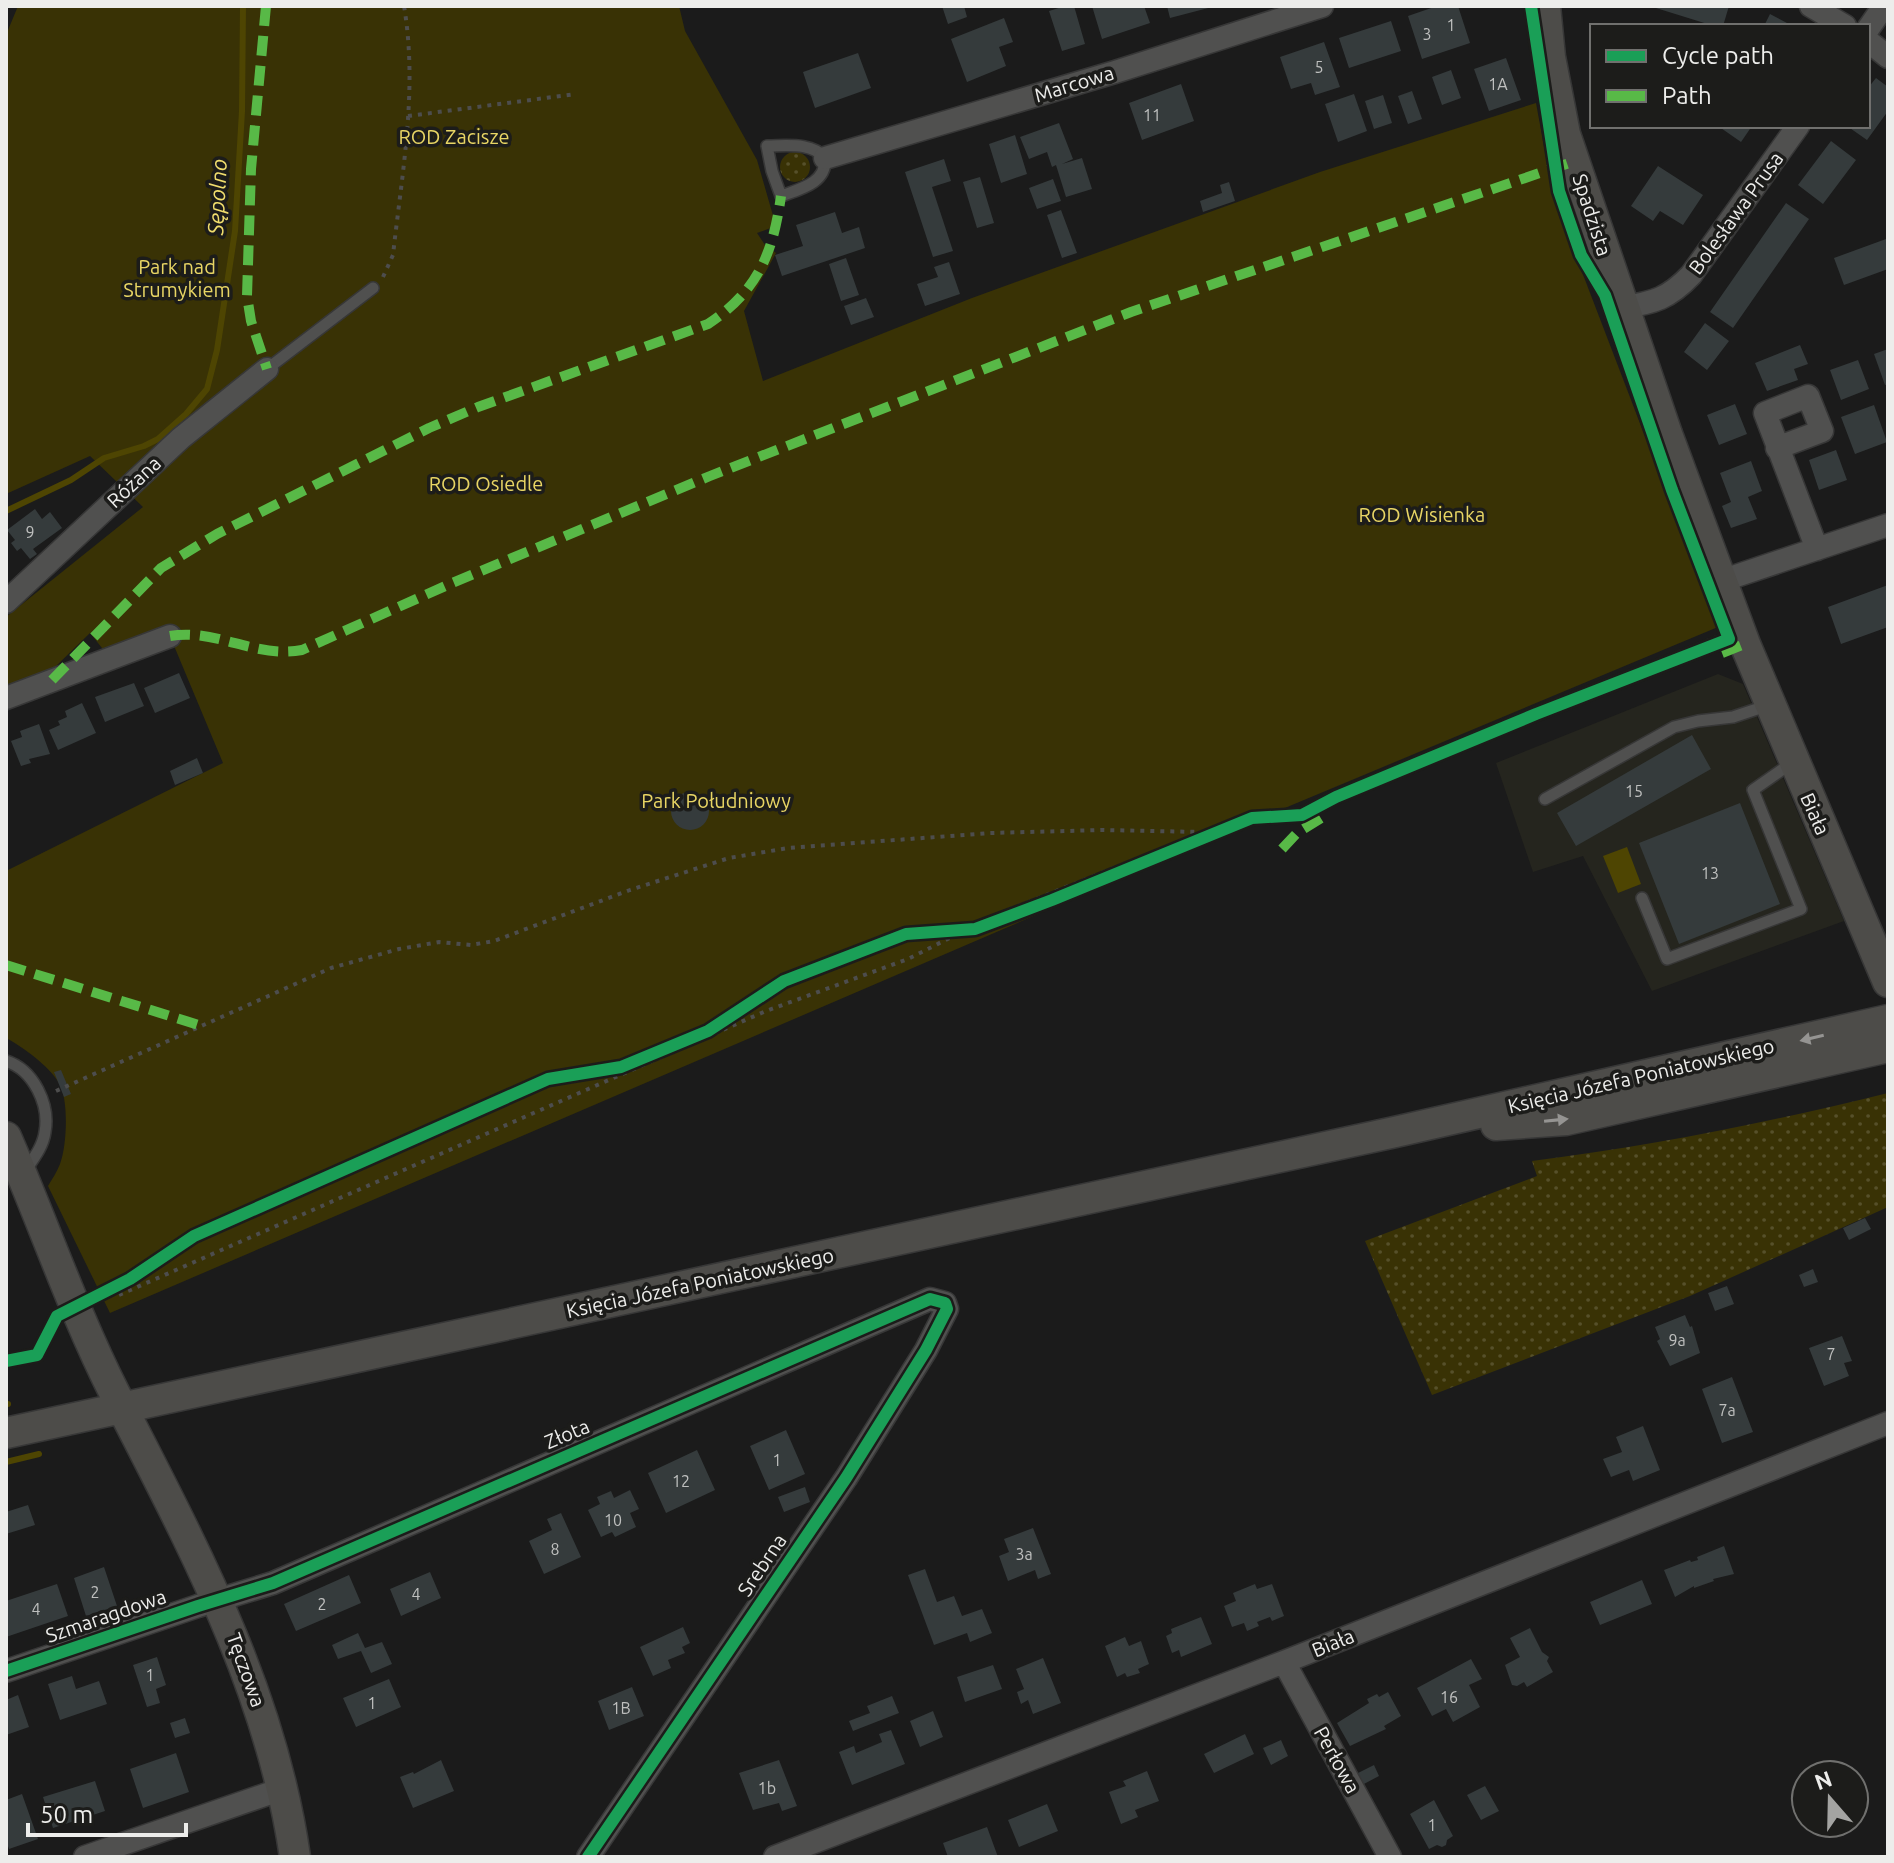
<svg xmlns="http://www.w3.org/2000/svg" width="1894" height="1863" font-family="Ubuntu,sans-serif">
<defs>
<pattern id="grass-dots" width="8" height="8" patternUnits="userSpaceOnUse" patternTransform="scale(2)"><rect width="8" height="8" fill="#393205"/><path d="M2 2h.1M6 6h.1" fill="none" stroke="#56502a" stroke-width="1.8" stroke-linecap="round"/></pattern>
</defs>
<rect width="100%" height="100%" fill="#1b1b1b"/>
<!-- built -->
<path fill="#25251e" d="M1718 674 1743 684 1844 921 1652 991 1583 856 1533 872 1496 763Z"/>
<!-- grass -->
<path fill="url(#grass-dots)" d="M780 167a15 15 0 1 1 30 0a15 15 0 1 1-30 0Z
M1888 1093V1207L1690 1296 1432 1395 1365 1241 1537 1176 1532 1161C1652 1146 1770 1122 1888 1093Z"/>
<!-- green -->
<path fill="#393205" d="M18 6H679L685 31 757 160 776 226 757 233 765 245 776 253 744 311 763 381 972 298 1320 172 1536 103 1550 179 1569 238 1718 627 1292 805 110 1313 48 1186C52 1179 57 1172 60 1164 67 1146 69 1099 59 1083 49 1066 23 1047 6 1038V871L223 763 167 629 106 653 90 633 52 670 6 692V617L143 507 90 456 6 494V35Z"/>
<!-- water -->
<path fill="#4e4502" d="M1627 847 1641 884 1618 893 1603 856Z"/>
<g fill="none" stroke-linecap="round" stroke-linejoin="round">
<!-- stream -->
<path stroke="#4e4502" stroke-width="6" d="M6 511 71 480 104 458 144 446 158 439 186 414 207 389 217 350 235 231 242 111 243 6
M6 1404H8
M6 1462 39 1454"/>
</g>
<!-- building -->
<path fill="#353b3c" d="M942 6H964L967 17 948 24Z
M1065 6H1074L1085 44 1062 51 1049 11Z
M1092 6H1144L1150 23 1102 39Z
M1167 6H1212V7L1170 18Z
M1437 6H1458L1470 43 1422 59 1408 16Z
M1657 6H1729L1723 26H1714L1656 8Z
M1770 14 1787 23 1793 26H1764Z
M1004 18 1013 42 999 47 1006 66 967 82 951 39Z
M1391 21 1401 51 1349 68 1339 38Z
M1324 42 1340 87 1315 95 1311 83 1291 89 1280 57Z
M858 53 871 88 815 108 803 72Z
M1506 58 1521 100 1489 111 1474 69Z
M1451 70 1461 98 1442 105 1432 77Z
M1876 78 1888 87V111L1867 140 1847 126H1868V88Z
M1181 84 1194 121 1142 140 1129 103Z
M1412 91 1422 119 1408 124 1398 96Z
M1354 94 1367 131 1338 142 1325 104Z
M1383 95 1392 123 1374 129 1365 101Z
M1059 123 1073 159 1062 164 1082 158 1092 189 1066 197 1056 165 1052 167 1047 152 1029 159 1020 137Z
M1718 126H1752L1741 142Z
M1015 135 1027 174 1001 183 989 144Z
M1831 141 1856 160 1823 204 1798 185Z
M944 159 951 181 932 187 953 251 933 257 905 172Z
M1658 166 1703 195 1683 225 1660 211 1653 221 1631 206Z
M980 177 994 223 977 228 963 182Z
M1053 179 1061 201 1037 209 1029 188Z
M1229 182 1235 201 1203 212 1200 201 1222 193 1220 185Z
M1786 203 1809 219 1733 328 1710 312Z
M1061 210 1077 253 1062 258 1047 215Z
M835 212 842 233 859 227 865 248 782 276 775 255 803 246 796 225Z
M1886 239 1888 269 1844 285 1834 258Z
M846 258 859 295 841 301 829 264Z
M949 262 960 294 925 306 917 284 938 277 934 267Z
M866 298 874 317 851 325 844 306Z
M1705 323 1729 341 1707 370 1684 352Z
M1800 345 1808 364 1794 369 1798 380 1767 391 1755 363Z
M1888 349V384L1885 385 1874 354Z
M1858 360 1869 389 1841 400 1830 370Z
M1735 404 1747 434 1719 445 1707 415Z
M1874 405 1887 442 1855 454 1841 417Z
M1836 450 1847 480 1819 490 1809 460Z
M1751 461 1762 491 1748 497 1757 519 1731 528 1722 506 1731 502 1720 473Z
M35 509 42 519 50 512 62 528 33 549 37 554 30 559 21 548 17 551 11 543 15 540 7 530Z
M1888 585V627L1841 644 1828 607Z
M179 673 190 698 155 713 144 688Z
M134 683 144 706 105 722 95 697Z
M82 703 96 733 58 750 49 730 60 725 58 721 67 717 65 711Z
M39 724 50 754 29 759 31 763 21 766 11 741 22 737 20 731Z
M1692 735 1711 769 1576 846 1557 813Z
M197 758 203 773 175 785 170 771Z
M671 811a19 19 0 1 1 38 0a19 19 0 1 1-38 0Z
M1740 803 1780 904 1679 944 1639 843Z
M61 1070 71 1094 64 1097 54 1072Z
M1865 1218 1871 1229 1849 1240 1843 1228Z
M1813 1269 1818 1282 1804 1287 1799 1275Z
M1727 1286 1734 1304 1715 1311 1708 1293Z
M1685 1315 1690 1327 1692 1326 1700 1353 1670 1366 1657 1341 1660 1339 1655 1327Z
M1842 1336 1852 1361 1844 1363 1849 1376 1824 1386 1809 1348Z
M1732 1377 1753 1432 1722 1443 1702 1389Z
M1643 1426 1660 1470 1633 1481 1629 1470 1611 1477 1603 1459 1622 1452 1616 1437Z
M786 1430 805 1474 769 1490 750 1446Z
M697 1450 715 1490 666 1513 648 1473Z
M805 1487 810 1502 784 1512 778 1497Z
M630 1490 639 1509 630 1513 636 1527 615 1537 612 1532 601 1537 588 1510 600 1504 597 1497 611 1491 614 1498Z
M28 1505 35 1525 6 1534V1512Z
M561 1513 581 1557 544 1574 529 1541 552 1530 547 1519Z
M1033 1528 1051 1574 1038 1579 1035 1570 1008 1581 999 1556 1009 1552 1004 1539Z
M1724 1546 1734 1574 1713 1579 1714 1581 1694 1588V1586L1675 1597 1664 1570 1690 1560 1691 1562 1698 1560 1697 1557Z
M104 1567 117 1606 86 1616 74 1578Z
M925 1569 937 1602 954 1596 962 1616 982 1609 992 1633 970 1642 967 1633 934 1645 908 1575Z
M430 1572 441 1598 401 1616 390 1589Z
M349 1575 361 1603 296 1631 284 1604Z
M1642 1580 1652 1604 1600 1625 1590 1602Z
M57 1584 68 1616 6 1637V1601Z
M1255 1584 1257 1589 1272 1584 1284 1616 1272 1621 1270 1617 1257 1622 1259 1626 1247 1631 1244 1623 1232 1627 1224 1606 1236 1601 1233 1593Z
M1201 1617 1212 1644 1181 1657 1179 1650 1172 1653 1166 1636 1172 1633 1171 1629Z
M683 1627 690 1643 682 1647 685 1653 668 1660 671 1668 653 1676 640 1647Z
M1530 1628 1542 1652 1549 1657 1547 1661 1553 1672 1527 1687 1524 1682 1517 1686 1512 1685 1505 1665 1520 1657 1510 1638Z
M358 1633 365 1648 382 1642 392 1664 371 1673 361 1651 338 1659 332 1645Z
M1125 1637 1129 1646 1141 1641 1149 1664 1138 1669 1140 1673 1127 1677 1125 1673 1117 1677 1105 1646Z
M157 1657 166 1685 156 1689 160 1703 147 1707 133 1665Z
M1043 1658 1061 1703 1033 1714 1028 1700 1021 1704 1017 1692 1024 1689 1016 1669Z
M1471 1659 1482 1679 1469 1685 1480 1707 1453 1722 1446 1709 1432 1716 1417 1688Z
M993 1665 1002 1689 965 1702 957 1677Z
M72 1676 76 1689 99 1681 107 1704 60 1720 48 1684Z
M389 1679 401 1707 356 1727 343 1698Z
M632 1687 644 1716 609 1730 598 1701Z
M1388 1692 1401 1716 1384 1726 1386 1729 1350 1746 1337 1723 1369 1703 1367 1699 1377 1694 1379 1697Z
M18 1695 29 1727 6 1735V1700Z
M892 1696 899 1713 853 1731 849 1721 870 1713 867 1706Z
M933 1711 943 1737 920 1747 910 1721Z
M185 1718 190 1733 175 1738 170 1723Z
M891 1730 905 1764 852 1785 839 1752 854 1746 856 1753 882 1742 879 1734Z
M1245 1734 1254 1754 1214 1773 1204 1754Z
M1281 1740 1288 1756 1271 1765 1263 1748Z
M176 1753 189 1792 143 1808 130 1769Z
M441 1760 454 1791 413 1808 400 1777 413 1772 414 1774Z
M779 1760 797 1806 782 1811 779 1803 753 1810 739 1773Z
M1374 1765 1379 1776 1362 1785 1356 1774Z
M1147 1771 1159 1801 1135 1810 1138 1817 1121 1824 1109 1792 1126 1786 1123 1781Z
M95 1781 105 1811 53 1828 43 1797Z
M1485 1786 1499 1811 1481 1820 1467 1795Z
M22 1794 38 1839 9 1849 6 1840V1800Z
M1434 1800 1453 1836 1447 1840 1446 1845 1442 1847 1437 1845 1429 1849 1410 1814Z
M1047 1804 1058 1831 1019 1847 1008 1820Z
M987 1827 998 1857H948L943 1843Z"/>
<g fill="none" stroke-linecap="round" stroke-linejoin="round">
<defs>
<path id="lane" d="M767 146C786 146 812 142 825 158 827 183 800 189 781 196L772 171Z
M267 369 373 288
M1545 799 1674 727 1698 721 1733 717 1769 705
M1642 898 1667 959 1801 909 1753 790 1783 769 1793 765
M6 1061C34 1070 50 1105 45 1132 43 1147 33 1159 25 1171"/>
<path id="street" d="M1811 6 1845 26
M1868 29 1884 6
M1868 41 1888 57
M825 158 1115 72 1322 6
M1623 307C1654 303 1669 298 1691 275L1798 126
M1777 448 1822 431 1808 396 1765 413 1817 549
M1721 581 1888 525
M6 602 181 438 267 369
M6 698 170 636
M1284 1662 1390 1857
M6 1671 198 1606 273 1583 930 1299 945 1303 947 1309 926 1350 846 1478 588 1857
M85 1857 282 1789
M775 1857 1284 1662 1888 1423"/>
<path id="secondary" d="M1545 6 1550 57 1565 134 1667 434 1745 644 1888 982
M1496 1125 1566 1120 1888 1047
M6 1137C43 1222 73 1311 115 1394 191 1543 271 1689 295 1857
M6 1433 1395 1132 1888 1020"/>
</defs>
<!-- lane casing -->
<use href="#lane" stroke="#373737" stroke-width="14"/>
<!-- street casing -->
<use href="#street" stroke="#373737" stroke-width="25"/>
<!-- secondary casing -->
<use href="#secondary" stroke="#373737" stroke-width="33"/>
<!-- path -->
<path stroke="#4d4d4d" stroke-width="4" stroke-dasharray="4 6" stroke-linecap="butt" d="M408 116 576 94
M383 277 393 255C402 173 418 89 404 6
M56 1091 331 968 399 949 439 942 471 945 494 941 630 890 729 858 788 848 990 833 1104 830 1201 832
M119 1295 766 1011 908 959 991 917 1247 815 1259 811H1299L1338 791 1537 708 1717 637"/>
<!-- lane -->
<use href="#lane" stroke="#50504f" stroke-width="11"/>
<!-- street -->
<use href="#street" stroke="#50504f" stroke-width="22"/>
<!-- secondary -->
<use href="#secondary" stroke="#4d4c49" stroke-width="30"/>
<!-- quiet -->
<path stroke="#58b947" stroke-width="10" stroke-dasharray="20 10" stroke-linecap="butt" d="M266 6 251 169 247 296 251 321 267 369
M170 636C216 628 256 659 302 650L452 583 710 476 1131 312 1575 161
M1722 653 1745 644
M52 680 161 568 217 534 429 428 478 407 708 324C758 291 773 253 781 196
M1282 849 1297 833 1326 815
M6 965 202 1026"/>
<defs>
<path id="cycleway" d="M6 1361 37 1355 57 1316 130 1279 194 1236 548 1079 621 1067 708 1031 784 981 906 934 975 929 1052 900 1252 818 1302 815 1336 797 1536 714 1729 639 1672 490 1605 295 1581 255 1559 191 1531 6
M6 1671 198 1606 273 1583 930 1299 945 1303 947 1309 926 1350 846 1478 588 1857"/>
</defs>
<!-- cycleway casing -->
<use href="#cycleway" stroke="#1c1c1a" stroke-width="17"/>
<!-- cycleway -->
<use href="#cycleway" stroke="#1a9f57" stroke-width="12"/>
</g>
<!-- one-way arrows -->
<defs><path id="oneway-solid" d="M-6-.8H1V-3.2L6.5 0L1 3.2V.8H-6Z" transform="scale(2)"/></defs>
<g fill="#959492">
<use href="#oneway-solid" transform="translate(1812 1038) rotate(167)"/>
<use href="#oneway-solid" transform="translate(1556 1120) rotate(-6)"/>
</g>
<g text-anchor="middle" stroke-width="7" stroke-linejoin="round" paint-order="stroke">
<!-- number labels -->
<g font-size="16" fill="#bfc0bf">
<text x="1451" y="31">1</text>
<text x="1427" y="40">3</text>
<text x="1319" y="73">5</text>
<text x="1498" y="90">1A</text>
<text x="1152" y="121">11</text>
<text x="30" y="538">9</text>
<text x="1634" y="797">15</text>
<text x="1710" y="879">13</text>
<text x="1677" y="1346">9a</text>
<text x="1831" y="1360">7</text>
<text x="1727" y="1416">7a</text>
<text x="777" y="1466">1</text>
<text x="681" y="1487">12</text>
<text x="613" y="1526">10</text>
<text x="555" y="1555">8</text>
<text x="1024" y="1560">3a</text>
<text x="95" y="1598">2</text>
<text x="416" y="1600">4</text>
<text x="322" y="1610">2</text>
<text x="36" y="1615">4</text>
<text x="150" y="1681">1</text>
<text x="1449" y="1703">16</text>
<text x="372" y="1709">1</text>
<text x="621" y="1714">1B</text>
<text x="767" y="1794">1b</text>
<text x="1432" y="1831">1</text>
</g>
<!-- street labels -->
<g font-size="20" fill="#ededeb" stroke="#1c1c1a">
<text transform="translate(1074 84) rotate(-17)" y="7">Marcowa</text>
<text transform="translate(1736 213) rotate(-54)" y="7">Bolesława Prusa</text>
<text transform="translate(1592 215) rotate(72)" y="7">Spadzista</text>
<text transform="translate(134 482) rotate(-43)" y="7">Różana</text>
<text transform="translate(1815 814) rotate(66)" y="7">Biała</text>
<text transform="translate(1641 1076) rotate(-13)" y="7">Księcia Józefa Poniatowskiego</text>
<text transform="translate(700 1283) rotate(-12)" y="7">Księcia Józefa Poniatowskiego</text>
<text transform="translate(567 1434) rotate(-23)" y="7">Złota</text>
<text transform="translate(762 1565) rotate(-56)" y="7">Srebrna</text>
<text transform="translate(106 1616) rotate(-19)" y="7">Szmaragdowa</text>
<text transform="translate(1333 1643) rotate(-22)" y="7">Biała</text>
<text transform="translate(246 1670) rotate(70)" y="7">Tęczowa</text>
<text transform="translate(1337 1760) rotate(61)" y="7">Perłowa</text>
</g>
<!-- park labels -->
<g font-size="20" fill="#e8d564" stroke="#1c1c1a">
<text x="454" y="144">ROD Zacisze</text>
<text x="177" y="274">Park nad<tspan x="177" dy="23">Strumykiem</tspan></text>
<text x="486" y="491">ROD Osiedle</text>
<text x="1422" y="522">ROD Wisienka</text>
<text x="716" y="808">Park Południowy</text>
</g>
<!-- water labels -->
<g font-size="22" font-style="italic" fill="#f0dd6d" stroke="#1c1c1a">
<text transform="translate(217 197) rotate(-87)" y="8">Sępolno</text>
</g>
</g>
<!-- border -->
<rect width="1894" height="1863" fill="none" stroke="#ededeb" stroke-width="16"/>
<!-- legend -->
<rect x="1590" y="24" width="280" height="104" fill="#1c1c1a" stroke="#70706e" stroke-width="2"/>
<rect x="1606" y="50" width="40" height="12" fill="#1a9f57" stroke="#70706e" stroke-width="2"/>
<text x="1662" y="64" font-size="24" fill="#ededeb">Cycle path</text>
<rect x="1606" y="90" width="40" height="12" fill="#58b947" stroke="#70706e" stroke-width="2"/>
<text x="1662" y="104" font-size="24" fill="#ededeb">Path</text>
<!-- north arrow -->
<g transform="translate(1830 1799) rotate(340)"><circle r="38" fill="#1c1c1a" stroke="#70706e" stroke-width="2"/>
<path d="M0-6L14 30L0 20L-14 30Z" fill="#a4a4a2"/>
<text y="-12" font-size="22" font-weight="bold" text-anchor="middle" fill="#ededeb">N</text>
</g>
<!-- scale -->
<path d="M28 1823v12h158v-12" fill="none" stroke="#ededeb" stroke-width="4"/>
<text x="40" y="1823" font-size="24" fill="#ededeb" stroke="#1c1c1a" stroke-width="6" paint-order="stroke">50 m</text>
</svg>
